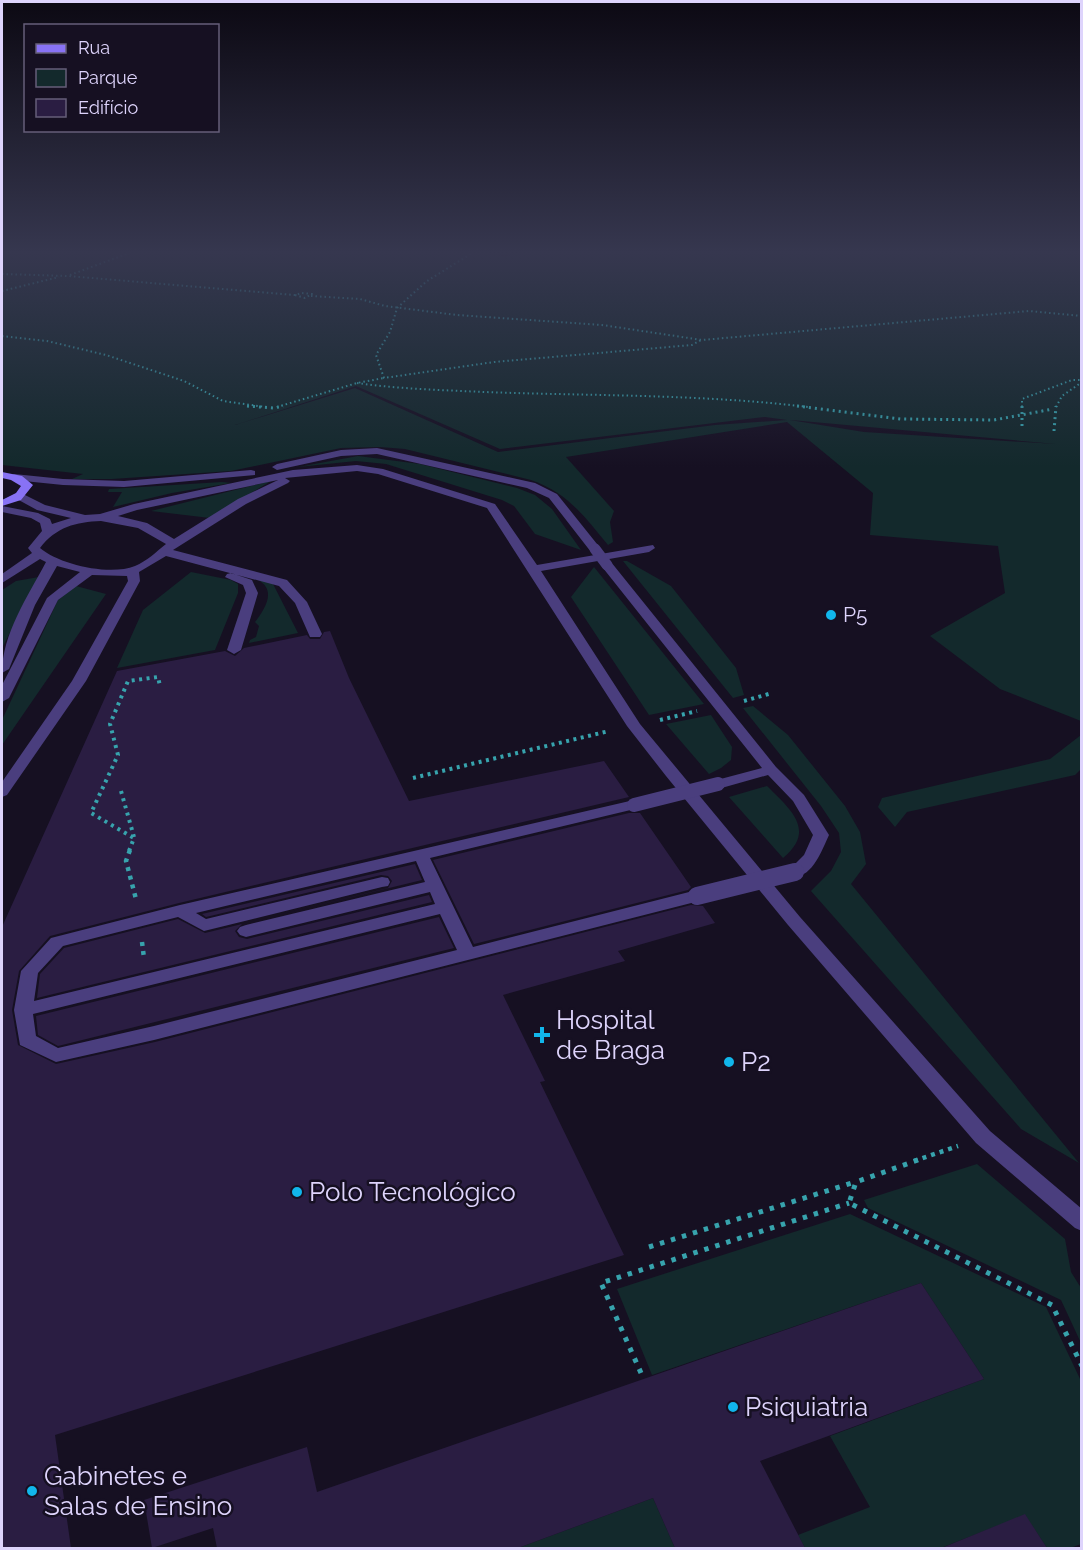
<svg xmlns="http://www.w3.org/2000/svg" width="1083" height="1550" font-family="Raleway,sans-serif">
<rect width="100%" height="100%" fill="#161022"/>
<!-- green -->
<path fill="#13292c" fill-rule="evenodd" d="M2 250H477L504 257 527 250H893L956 253V250H1081V721L1000 689 930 636 1005 593 998 546 870 535 873 493 787 422 566 457 614 511 610 522 613 542 608 545C584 516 568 493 531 480L405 449 380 447 341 448 231 471 112 479H72L83 474 2 465ZM356 386 500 449 765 417 787 420 715 425 498 452 355 388 235 425ZM790 420H791L1056 444 864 432Z
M358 456 420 464 517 488 535 495 552 509 581 550 535 534 514 506 502 500 386 464 356 461 298 467Z
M271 481 210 518 151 511Z
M222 482 231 483 172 493 113 507 122 492H108L109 489Z
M623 561H627L671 586 736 668 744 695 733 698Z
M594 567 704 704 649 715 571 597Z
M191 572 231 580 238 584V593L215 650 117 668 143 610Z
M39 577 2 648V590L16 581Z
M258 580 272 582 298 633 249 643 250 640 256 637 259 626 255 622C265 609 277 590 258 580Z
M76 586 106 594 2 745V720L58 600Z
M753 706 788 735 845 806 860 832 866 864 851 884 1079 1163 1021 1129 811 891 831 871 841 852 839 833 821 806 743 708Z
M711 715 732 747 731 760 721 768 709 774 666 724Z
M1081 735V769L1075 775 907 812 895 827 878 807 882 798 1050 759Z
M767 786C790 809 817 830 783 858L729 797Z
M977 1164 1065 1239 1071 1272 1081 1288V1343L1061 1300 868 1208 864 1200Z
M850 1214 1046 1307 1081 1381V1544L1070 1548H1047L1025 1515 941 1548H805L798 1535 870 1507 830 1436 984 1379 921 1283 652 1375 617 1289Z
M653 1498 675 1548H518Z"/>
<!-- building -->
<path fill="#2a1d42" d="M330 631 349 678 409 801 604 761 629 797 179 903 50 936 19 971 12 1010 18 1045 56 1064 155 1042 691 905 703 906 715 923 618 951 625 961 503 995 545 1081 540 1082 624 1255 55 1435 71 1548H2V927L117 671 225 651 235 656 244 648 307 635 310 639H320L324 632Z
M629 813H640L691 887 688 890 474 944 433 860Z
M415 864 422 880 282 914 388 888 392 881 388 876 381 875 206 917 202 914Z
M429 895 432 902 37 998 40 974 64 948 178 919 205 933 242 924 235 931 239 937 247 939Z
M439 917 454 948 58 1046 38 1035 36 1016Z
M921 1283 984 1379 760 1461 805 1548H675L653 1498 518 1548H217L213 1528 152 1548 144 1500 307 1447 317 1492Z
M1025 1514 1047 1548H944V1547Z"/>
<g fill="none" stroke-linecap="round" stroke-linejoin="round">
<!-- path-far4 -->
<path stroke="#37a3ad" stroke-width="2" stroke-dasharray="1.5 3" stroke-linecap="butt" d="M473 250 469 255 427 281 397 308 390 332 376 355 384 378 494 362 692 345 701 340
M2 274 68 276 295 295
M70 275 137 250
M2 291 59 277
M302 293 312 294 305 298 295 295Z
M311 296 360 299 385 306 457 315 602 325 702 340 1029 311 1082 316
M2 336 47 341 106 355 184 381 223 401 265 407
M357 383C399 389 442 390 484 392 592 396 701 394 808 407
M277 407 357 383 384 378
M1022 407V399L1072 380H1082
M1056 407 1062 396 1082 382"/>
<!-- path-far3 -->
<path stroke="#37a3ad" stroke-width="3" stroke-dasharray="2 4" stroke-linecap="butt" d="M247 406 274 408 283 406
M797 406 901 419 994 420 1053 409
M1022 406V426
M1054 431 1056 406"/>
<!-- path-far2 -->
<path stroke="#37a3ad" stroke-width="4" stroke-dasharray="3 4.5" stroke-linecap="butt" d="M744 701 772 693
M660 720 697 711
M413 778 609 731
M121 791 134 837
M129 851 134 838 91 813 118 755 110 724 128 681 158 677 160 686"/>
<!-- path-far1 -->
<path stroke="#37a3ad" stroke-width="4.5" stroke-dasharray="4 5" stroke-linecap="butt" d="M130 850 126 861 136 899
M142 942 144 958
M914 1161 958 1146"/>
<!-- path -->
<path stroke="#37a3ad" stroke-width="5" stroke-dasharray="4.5 7" stroke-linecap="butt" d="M918 1160 856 1182 849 1203 1052 1305 1082 1366
M649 1247 855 1182
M641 1373 601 1283 849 1203"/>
<!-- lane -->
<path fill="#4a3e7e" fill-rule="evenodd" d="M377 448 535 483 557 494 601 549 595 553 591 552 549 498 527 488 377 454 341 456 277 470 272 467 277 464 341 450Z
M357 465 383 469 495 504 537 565 653 545 655 548 649 552 541 571 640 724 800 917 990 1131 1082 1209V1231L1075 1228 976 1143 788 925 666 776 627 726 487 508 378 474 357 471 285 478 290 481 288 483 246 504 173 550 287 580 307 602 322 634 320 637H310L295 603 279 586 166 556 139 572 140 581 86 681 7 795 2 797V782L72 681 128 581 127 576 92 575 58 600 9 698 2 702V685L47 598 80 572 57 566 35 605 9 669 2 673C2 634 28 596 46 562L40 559 2 583V574L32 553 28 548 42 531 40 523 31 518 2 512V506L38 513 50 519 52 524 71 518 37 510 15 498V494H23L45 505 85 515 100 514 134 504 293 470ZM278 480 238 499 174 539 147 523 118 516 137 510ZM101 521 138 528 166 544C156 552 147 561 135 566 110 576 60 565 40 548 56 527 76 522 101 521Z
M251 470 255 471V475L124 487 63 485 14 480 8 477 14 474 63 479 124 481Z
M607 561 611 562 776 767 804 795 829 835C822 850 811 882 789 876L787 872 804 855 813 835 793 801 768 775 718 789 713 787 710 784 713 781 762 768 603 568 601 565Z
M231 573 252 580 258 593 241 650 234 654 227 650 246 593 243 585 225 577 227 574Z
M634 800 642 805 639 808 430 858 473 947 697 890 703 892 705 896 703 900 154 1040 56 1062 20 1045 14 1010 21 971 51 938 180 905ZM416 861 425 882 246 925 240 927 237 931 240 935 246 937 430 892 435 904 34 1001 38 973 63 946 178 917 204 931 382 887 388 886 390 882 388 878 382 877 206 919 196 913ZM440 914 457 950 154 1026 58 1048 36 1036 33 1014Z"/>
<!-- secondary -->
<path fill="#8872f5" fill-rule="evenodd" d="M2 472 22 476 33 485 21 500 2 506V500L16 493 21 486 11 480 2 478Z"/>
<!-- lane-bridge-far2 -->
<path stroke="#4a3e7e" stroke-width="11" d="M595 549 607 565"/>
<!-- lane-bridge-far1 -->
<path stroke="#4a3e7e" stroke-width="14" d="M634 805 718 784"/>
<!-- lane-bridge -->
<path stroke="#4a3e7e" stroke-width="18" d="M697 896 795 872"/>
</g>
<!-- sky -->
<linearGradient id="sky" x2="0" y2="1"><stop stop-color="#0c0913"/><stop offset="0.54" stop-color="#36374f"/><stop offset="1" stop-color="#36374f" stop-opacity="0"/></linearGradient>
<rect width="1083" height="467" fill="url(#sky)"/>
<!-- markers -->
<g fill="#11b6eb" stroke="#161022" stroke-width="2">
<circle cx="831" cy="615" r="6"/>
<path d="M539 1026h6v6h6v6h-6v6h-6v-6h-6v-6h6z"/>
<circle cx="729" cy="1062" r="6"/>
<circle cx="297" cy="1192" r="6"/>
<circle cx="733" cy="1407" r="6"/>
<circle cx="32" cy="1491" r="6"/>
</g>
<g text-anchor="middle" stroke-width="5" stroke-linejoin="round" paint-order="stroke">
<!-- poi labels -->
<g font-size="21" fill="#ded4fc" stroke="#161022" text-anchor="start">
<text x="843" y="622">P5</text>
</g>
<!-- near-poi labels -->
<g font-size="26" fill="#ded4fc" stroke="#161022" text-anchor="start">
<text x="556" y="1029">Hospital<tspan x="556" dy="30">de Braga</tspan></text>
<text x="741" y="1071">P2</text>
<text x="309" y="1201">Polo Tecnológico</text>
<text x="745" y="1416">Psiquiatria</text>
<text x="44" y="1485">Gabinetes e<tspan x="44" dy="30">Salas de Ensino</tspan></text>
</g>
</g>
<!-- border -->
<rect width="1083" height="1550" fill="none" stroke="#ded4fc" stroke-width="6"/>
<!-- legend -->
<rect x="24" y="24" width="195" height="108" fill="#161022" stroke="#665e79" stroke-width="1.5"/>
<rect x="36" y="44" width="30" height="9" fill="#8872f5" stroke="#665e79" stroke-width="1.5"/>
<text x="78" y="54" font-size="18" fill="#ded4fc">Rua</text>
<rect x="36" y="69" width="30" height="18" fill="#13292c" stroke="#665e79" stroke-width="1.5"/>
<text x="78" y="84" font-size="18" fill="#ded4fc">Parque</text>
<rect x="36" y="99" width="30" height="18" fill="#2a1d42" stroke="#665e79" stroke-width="1.5"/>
<text x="78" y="114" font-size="18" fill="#ded4fc">Edifício</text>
</svg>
